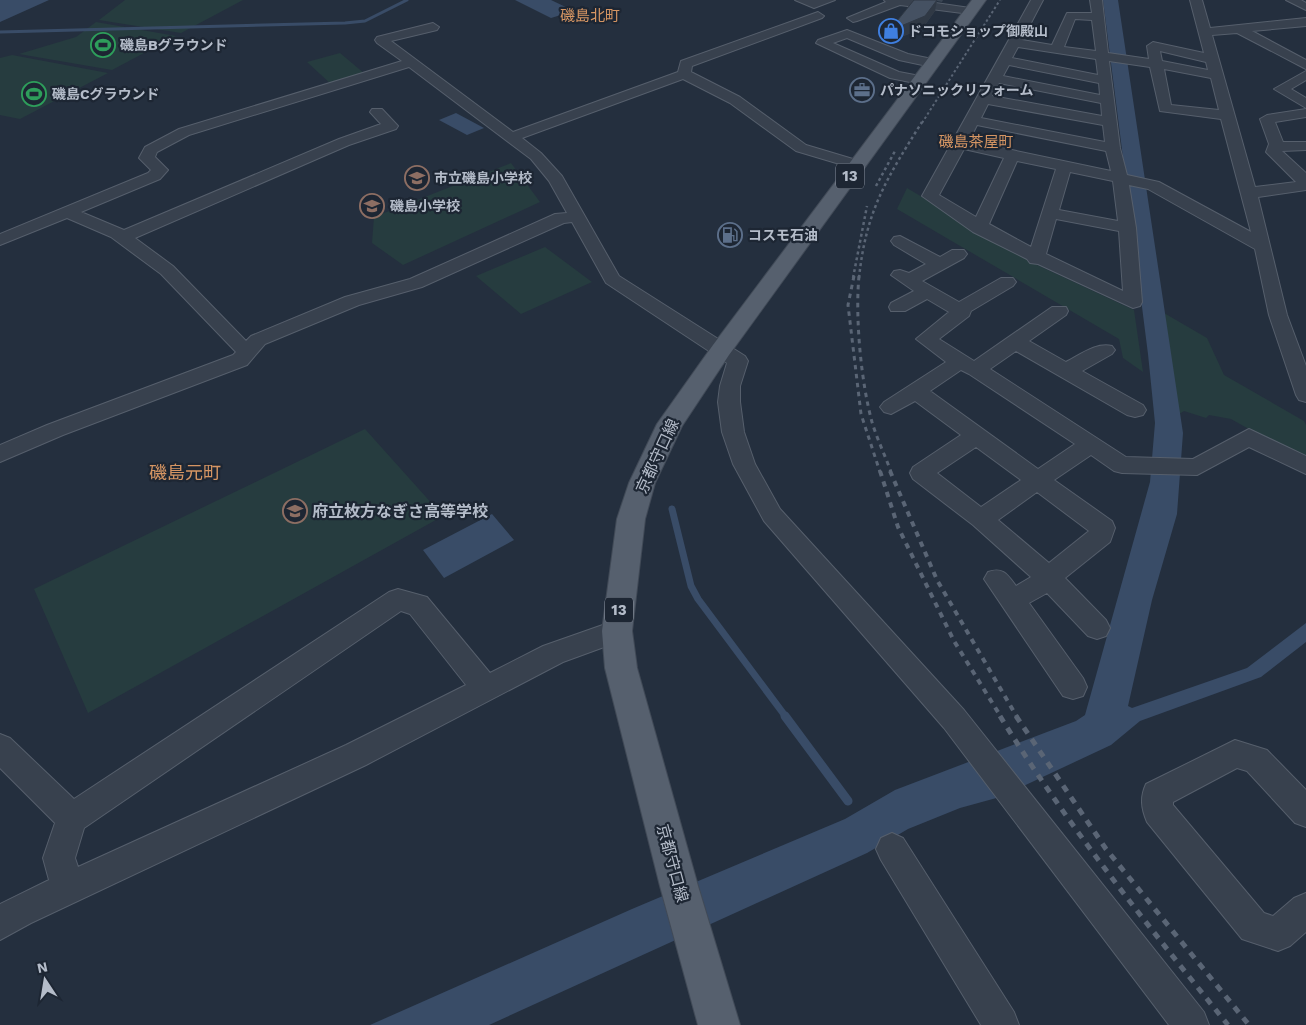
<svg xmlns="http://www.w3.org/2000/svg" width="1306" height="1025" font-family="'Work Sans','Noto Sans JP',sans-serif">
<rect width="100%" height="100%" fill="#242f3e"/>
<!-- green -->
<path fill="#263c3f" d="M125 0H243L181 33 99 20Z
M96 22 176 36 112 70 19 54 76 37Z
M340 53 365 74 332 85 307 62Z
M12 55 108 73 20 119 0 115V58Z
M511 163 540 202 403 265 372 243 374 217Z
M907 188 1035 264 1134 310 1143 372 1123 358 1119 339 897 209Z
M545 247 592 282 521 314 476 276Z
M1164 313 1207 338 1224 375 1304 421 1306 425V461L1231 419 1209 415 1206 418 1184 411 1179 414Z
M365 429 443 516 88 713 34 589Z"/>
<!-- water -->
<path fill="#394c67" d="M0 0H49L0 22Z
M515 0H551L574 11 551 18Z
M1103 0H1118L1183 433 1177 514 1152 600 1128 706 1132 708 1247 668 1306 623V642L1261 677 1140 721 1111 745 1000 797 960 808 908 829 867 853 489 1025H370L632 909 845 819 895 790 1076 721 1085 715 1150 482 1155 423 1148 354Z
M456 113 484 128 467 135 439 120Z
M492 514 514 540 444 578 423 550Z"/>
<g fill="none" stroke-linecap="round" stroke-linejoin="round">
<!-- stream-far2 -->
<path stroke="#394c67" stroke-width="3" d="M0 32 345 23 365 21 407 0"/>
<!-- stream-far1 -->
<path stroke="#394c67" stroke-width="7" d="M672 509 691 586 698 599 786 717"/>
<!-- stream -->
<path stroke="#394c67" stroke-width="9" d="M785 716 848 801"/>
<defs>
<path id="minor" d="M795 0H835L814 8Z
M884 0H915L970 8 976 11 970 14 900 5 857 21 853 22 847 18 886 2Z
M1031 0H1043L1022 40 1052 45 1067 13H1092L1090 0H1102L1108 53 1149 59 1147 46 1153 42 1204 53 1190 0H1202L1210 28 1306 18V26L1252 31 1306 60V69L1237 33 1212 35 1255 187 1296 182 1266 152 1269 144 1260 119 1267 115 1306 109V117L1275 122 1283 142H1306V150L1282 151 1306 173V190L1258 197 1287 315 1306 366V402L1299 400 1296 395 1269 315 1255 249 1148 189 1129 185 1136 228 1142 302 1140 306 1133 308 1038 264 1030 263 1027 259 973 232 922 196ZM1075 19 1092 20 1096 51 1064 47ZM1018 47 1096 59 1098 75 1012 58ZM1160 51 1206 62 1208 70 1162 61ZM1109 61 1150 67 1160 111 1221 119 1251 232 1159 182 1127 175 1120 148ZM1009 65 1099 83 1100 95 1003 76ZM1164 69 1211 78 1219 110 1171 105ZM999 83 1101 103 1102 116 992 96ZM988 104 1103 125 1105 142 981 118ZM977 125 1106 151 1111 171 969 141ZM964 149 1004 158 976 217 939 195ZM1017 161 1056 169 1031 247 989 224ZM1070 172 1113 181 1118 221 1059 210ZM1056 219 1119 231 1123 291 1046 254Z
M1286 0H1301L1306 3V10Z
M818 12 824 16 822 18 692 66 691 72 740 97 806 145 863 162 866 165 863 168H853L796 151 730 103 683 79 522 138 541 153 562 176 619 276 745 356 748 361 740 386V402L744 432 755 464 780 509 964 710 1204 1012 1209 1025H1169L944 728 764 521 733 464 722 432 718 402 720 386 727 363 606 283 572 222 564 223 422 287 359 305 265 344 247 365 63 435 0 462V445L47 425 233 355 236 352 161 274 111 237 67 218 0 245V234L148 173 151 170 139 158 145 147 179 129 402 61 377 43 375 40 377 37 433 23 439 27 437 30 391 41 513 132 678 72 681 61ZM409 67 531 159 549 181 567 213 555 214 410 279 345 297 251 336 246 341 173 266 135 238 349 145 396 129 398 126 382 109H372L370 112 381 124 339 139 124 230 81 212 160 179 168 170 155 157 157 152 189 135Z
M847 30 908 54 937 60 938 63 932 67 899 60 847 38 833 43 899 72 925 77 927 80 925 83 920 84 890 78 816 43 818 40Z
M1306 71V80L1291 89 1306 98V108L1274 89Z
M900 236 940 257 952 250H964L967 254 964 258 922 281 959 302 1001 278H1013L1016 282 1013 286 971 311 969 316 939 339 974 361 1052 307H1066L1068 311 1066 315 1029 341 1066 362C1080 355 1096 342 1112 346L1115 350 1112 354 1082 371 1143 405 1146 410 1143 415 1135 417 1127 415 1016 351 990 369 1126 457 1193 459 1249 429 1306 456V474L1249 447 1197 475 1122 473 1114 471 1091 455 1054 480 1112 521 1115 528 1110 542 1065 578 1106 620 1110 628 1106 636 1097 639 1088 636 1047 593 1029 603 1083 678 1087 687 1083 696 1073 699 1063 696 984 579 988 572C1003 567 1007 574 1016 586L1031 577 973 525 913 479 910 473 913 467 961 435 915 401 891 414 884 412 880 407 884 402 946 362 916 339 949 312 927 299 905 311H891L889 307 891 303 914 291 891 275 894 271 900 270 909 273 926 264 894 245 891 241 894 237ZM961 370 969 374 1075 444 1038 469 930 391ZM976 447 1021 480 981 507 937 473ZM1037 492 1089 531 1049 563 998 520Z
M398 589 427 597 490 673 543 646 617 620 626 623 630 631 626 639 563 662 366 765 31 923 0 940V904L49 880 43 858 55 823 0 768V734L10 738 74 799 389 592ZM401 611 410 614 466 685 346 745 78 867 75 858 84 828Z
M1235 740 1267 750 1306 790V827L1295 823 1247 771 1237 768 1173 802V805L1264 913 1273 916 1294 898 1306 893V932L1290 946 1278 951 1242 939 1147 822C1141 808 1140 797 1146 784Z
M892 833 903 838 1014 1012 1019 1025H981L881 860 876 849 881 838Z"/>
<path id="major" d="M972 0H986L729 355 682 426 655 483 645 519 632 631 637 668 698 886 740 1025H698L660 886 605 668 602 631 617 519 629 483 657 424 713 345Z"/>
</defs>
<!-- minor casing -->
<use href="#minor" stroke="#565f6c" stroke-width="2"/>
<!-- major casing -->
<use href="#major" stroke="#414a57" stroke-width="2"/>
<!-- minor -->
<use href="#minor" fill="#38414e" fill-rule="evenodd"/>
<!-- major -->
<use href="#major" fill="#56606e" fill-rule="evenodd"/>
<!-- rail-far4 -->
<path stroke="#5a6575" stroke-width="2" stroke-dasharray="2.5 2.5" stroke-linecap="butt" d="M922 123 1000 0"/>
<!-- rail-far3 -->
<path stroke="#5a6575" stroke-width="2.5" stroke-dasharray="3 3" stroke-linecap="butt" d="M876 186 895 151
M853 278 867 206
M859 278C866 210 887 178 922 122"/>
<!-- rail-far2 -->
<path stroke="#5a6575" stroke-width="3" stroke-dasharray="4.5 4.5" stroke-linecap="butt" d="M854 276 848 305 861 414 880 472
M859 276C855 317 861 382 872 422 877 439 885 455 891 472"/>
<!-- rail-far1 -->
<path stroke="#5a6575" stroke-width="4" stroke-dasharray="5.5 5.5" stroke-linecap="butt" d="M880 471 898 527 954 641 1001 717
M890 471 937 580 1017 717"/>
<!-- rail -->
<path stroke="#5a6575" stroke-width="5" stroke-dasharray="7 7" stroke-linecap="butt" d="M1000 716C1067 825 1148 926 1228 1025
M1016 716 1106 849 1249 1025"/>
</g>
<!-- wall -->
<path fill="#3b4654" d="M914 0H943L942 2 937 1 935 11 922 29 898 38H891L893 26Z"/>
<!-- shaded-wall -->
<path fill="#303945" d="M937 0 935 11 922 29 898 38 901 26Z"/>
<!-- building -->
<path fill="#455162" stroke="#303945" d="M914 0H937L925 16 901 26H893Z"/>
<!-- icons -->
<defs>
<symbol id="shop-ring" viewBox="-11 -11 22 22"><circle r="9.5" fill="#1d2633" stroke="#3f7fe0" stroke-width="1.5"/><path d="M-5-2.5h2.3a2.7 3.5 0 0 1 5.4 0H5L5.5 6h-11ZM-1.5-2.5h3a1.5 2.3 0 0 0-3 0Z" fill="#3f7fe0"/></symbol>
<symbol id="stadium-ring" viewBox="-11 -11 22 22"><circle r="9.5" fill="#1d2633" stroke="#2e9e5b" stroke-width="1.5"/><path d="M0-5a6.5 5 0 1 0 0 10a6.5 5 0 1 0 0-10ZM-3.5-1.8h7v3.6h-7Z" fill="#2e9e5b"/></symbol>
<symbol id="office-ring" viewBox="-11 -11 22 22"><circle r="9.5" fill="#1d2633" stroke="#5c6f8a" stroke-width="1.5"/><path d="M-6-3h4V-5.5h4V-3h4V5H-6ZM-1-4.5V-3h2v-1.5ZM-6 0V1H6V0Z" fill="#5c6f8a"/></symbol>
<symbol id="school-ring" viewBox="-11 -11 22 22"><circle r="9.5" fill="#1d2633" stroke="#8d6e63" stroke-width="1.5"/><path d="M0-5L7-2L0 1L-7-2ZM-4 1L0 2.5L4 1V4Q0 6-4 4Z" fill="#8d6e63"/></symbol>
<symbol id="fuel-ring" viewBox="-11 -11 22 22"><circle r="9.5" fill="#1d2633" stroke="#5c6f8a" stroke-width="1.5"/><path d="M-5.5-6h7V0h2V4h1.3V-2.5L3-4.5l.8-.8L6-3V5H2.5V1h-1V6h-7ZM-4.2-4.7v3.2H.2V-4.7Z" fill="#5c6f8a"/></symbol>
</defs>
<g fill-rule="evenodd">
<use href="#shop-ring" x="877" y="17" width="28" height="28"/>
<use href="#stadium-ring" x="89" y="31" width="28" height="28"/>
<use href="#office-ring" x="848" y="76" width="28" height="28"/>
<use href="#stadium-ring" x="20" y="80" width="28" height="28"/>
<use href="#school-ring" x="403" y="164" width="28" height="28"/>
<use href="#school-ring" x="358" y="192" width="28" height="28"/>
<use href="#fuel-ring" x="716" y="221" width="28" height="28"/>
<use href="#school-ring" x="281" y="497" width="28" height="28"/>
</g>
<g text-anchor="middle" stroke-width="4.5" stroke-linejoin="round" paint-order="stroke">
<!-- far-poi labels -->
<g font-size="14" font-weight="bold" fill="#b4bcc9" stroke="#1d2633" text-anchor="start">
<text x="908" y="36">ドコモショップ御殿山</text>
<text x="120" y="50">磯島Bグラウンド</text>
<text x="880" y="95">パナソニックリフォーム</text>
<text x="52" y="99">磯島Cグラウンド</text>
<text x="434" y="183">市立磯島小学校</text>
<text x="390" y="211">磯島小学校</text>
<text x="748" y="240">コスモ石油</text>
</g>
<!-- far-neighbourhood labels -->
<g font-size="15" fill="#d59563" stroke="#1d2633">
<text x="590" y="21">磯島北町</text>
<text x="976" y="147">磯島茶屋町</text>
</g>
<!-- shield labels -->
<g fill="#1d2633" stroke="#878f9c" stroke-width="1">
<rect x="836" y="163.5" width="28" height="25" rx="4"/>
<rect x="605" y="597.5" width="28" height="25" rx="4"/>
</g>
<g font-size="15" font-weight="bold" fill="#b4bcc9">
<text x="850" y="181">13</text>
<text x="619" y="615">13</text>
</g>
<!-- street labels -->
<g font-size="16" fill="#b4bcc9" stroke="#1d2633">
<text transform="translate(657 456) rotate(-65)" y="6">京都守口線</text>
<text transform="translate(673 863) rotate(75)" y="6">京都守口線</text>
</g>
<!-- poi labels -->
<g font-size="16" font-weight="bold" fill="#b4bcc9" stroke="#1d2633" text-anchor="start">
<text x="312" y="517">府立枚方なぎさ高等学校</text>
</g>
<!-- neighbourhood labels -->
<g font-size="18" fill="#d59563" stroke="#1d2633">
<text x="185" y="479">磯島元町</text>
</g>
</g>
<!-- north arrow -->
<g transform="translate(45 980) rotate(348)" stroke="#1d2633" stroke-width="4" paint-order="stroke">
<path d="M0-4L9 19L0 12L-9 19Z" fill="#b4bcc9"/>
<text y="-8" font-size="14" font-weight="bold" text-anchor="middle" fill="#b4bcc9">N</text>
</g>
</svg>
